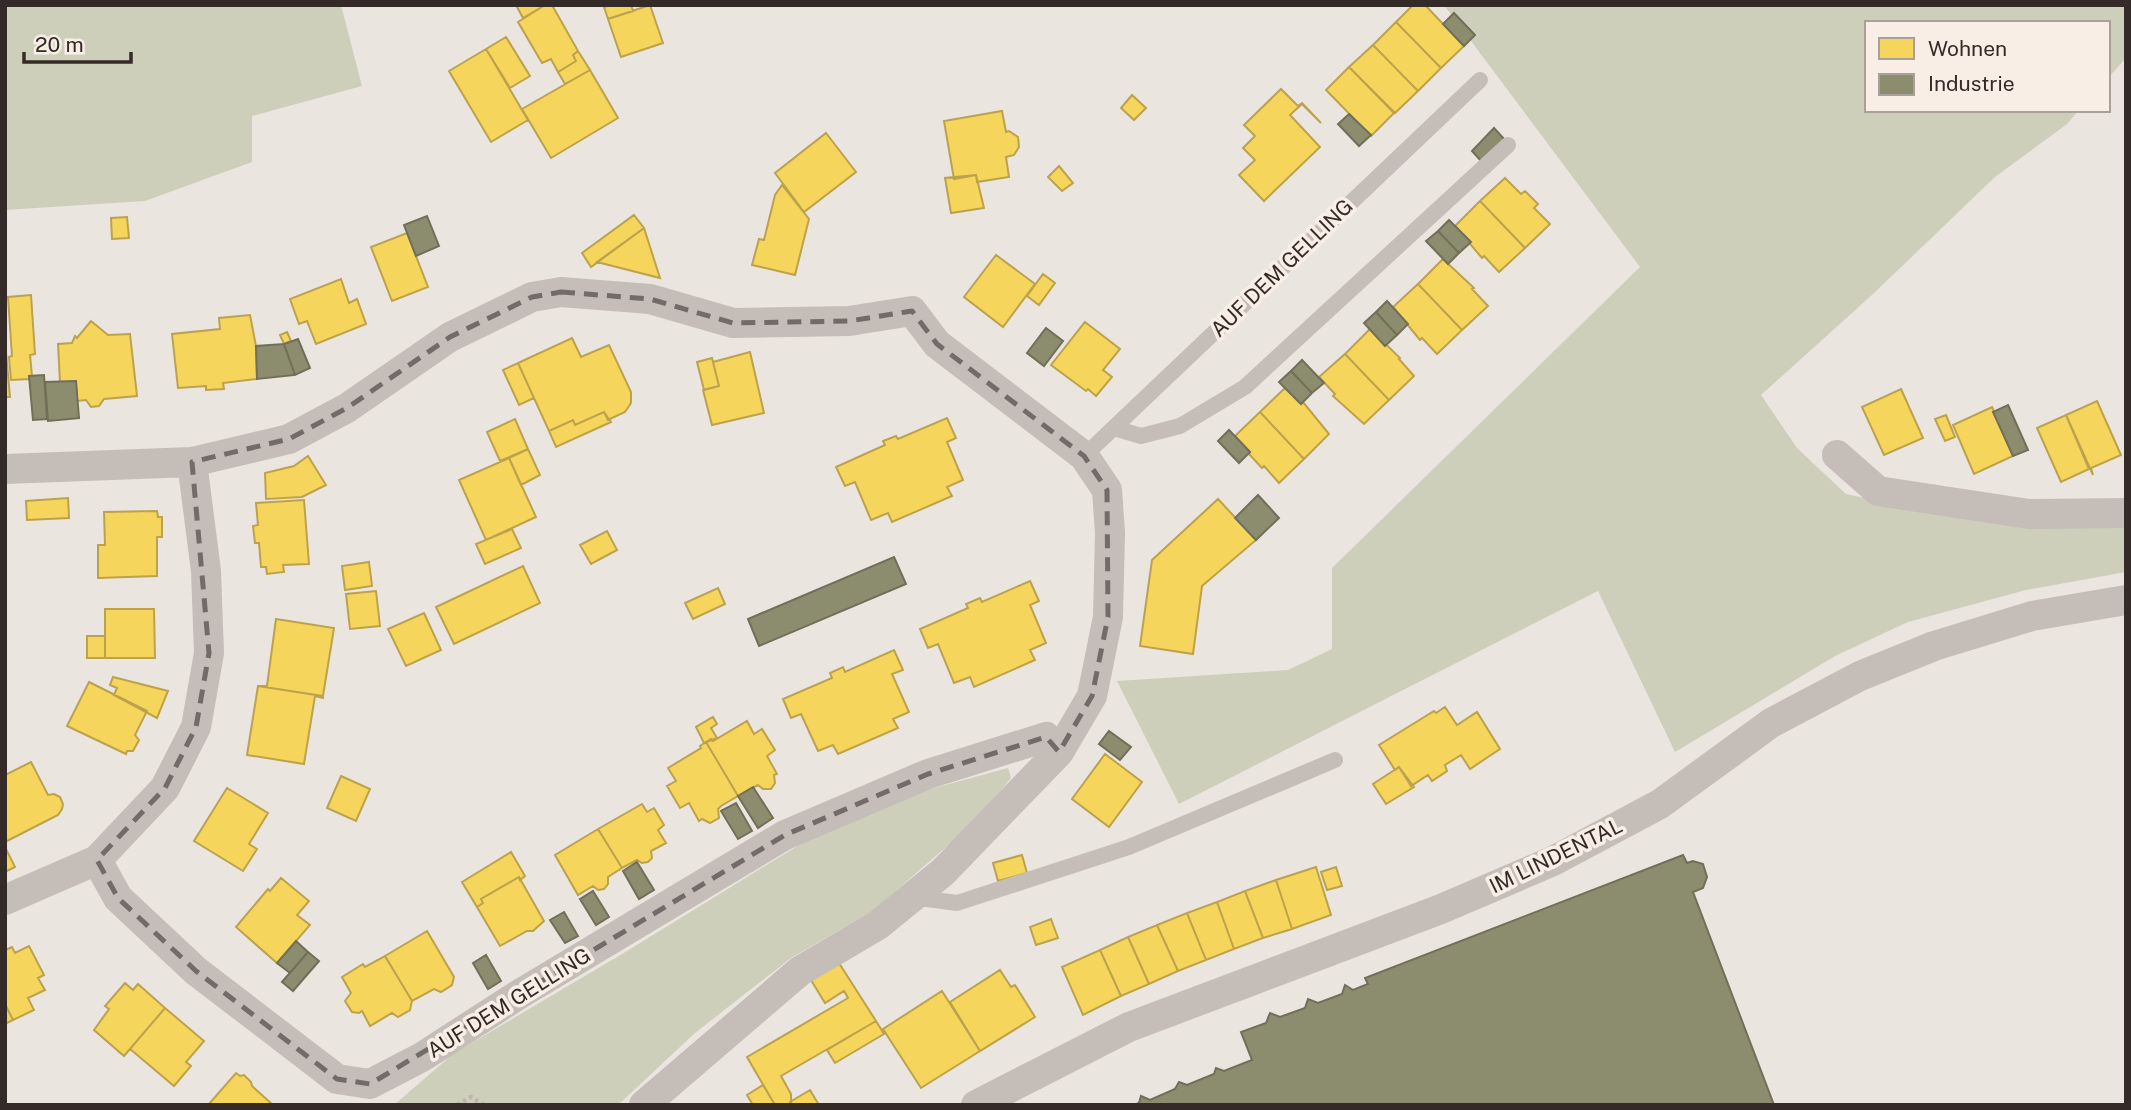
<svg xmlns="http://www.w3.org/2000/svg" width="2131" height="1110" font-family="'Public Sans',sans-serif">
<rect width="100%" height="100%" fill="#ebe5e0"/>
<!-- green -->
<path fill="#cdcfbb" d="M5 5H341L362 86 252 116V162L145 201 5 210Z
M1444 5H2126V58L2108 78V23H1867V110H2079L2067 124 1995 177 1873 294 1761 395 1797 448 1846 494 1916 509 2126 523V572L2026 590 1908 622 1835 656 1675 752 1598 591 1179 804 1117 681 1288 670 1332 649V568L1640 267Z
M1008 768 1011 778 978 819 874 910 791 958 695 1033 618 1105H394L453 1054 627 951 799 845 856 815 908 795Z"/>
<!-- homes -->
<path fill="#f6d55c" stroke="#bca24c" stroke-width="2" d="M516 5H545L523 18Z
M545 5H552L578 51 573 55 576 61 558 72 551 59 542 63 518 22Z
M611 5H631L633 11 608 19 604 7Z
M650 5 663 43 621 57 608 19Z
M1413 5H1425L1464 46 1441 68 1396 22Z
M1396 22 1441 68 1418 91 1373 45Z
M506 37 530 76 510 88 486 49Z
M1373 45 1418 91 1395 113 1349 67Z
M486 49 528 120 491 142 449 71Z
M578 51 590 70 565 84 558 72 576 61 573 55Z
M1349 67 1394 113 1371 136 1326 90Z
M590 70 618 118 551 158 522 109Z
M1281 89 1298 106 1302 103 1321 123 1302 104 1290 115 1320 147 1264 201 1239 175 1255 160 1243 148 1255 136 1244 125Z
M1132 95 1146 108 1134 120 1121 108Z
M1002 111 1006 132 1009 131 1018 137 1019 147 1014 155 1006 157 1009 177 977 182 976 175 954 179 944 121Z
M826 133 856 172 804 212 775 173Z
M1059 166 1073 183 1062 191 1048 177Z
M976 175 984 208 951 213 945 178Z
M1505 178 1521 194 1525 191 1538 204 1534 208 1550 224 1525 248 1480 201Z
M782 185 809 219 795 275 752 265 759 239 764 240 775 195Z
M1480 201 1525 248 1499 272 1484 256 1482 258 1455 226Z
M634 215 644 228 591 267 582 253Z
M127 217 129 238 112 239 111 218Z
M644 228 660 278 597 262Z
M407 233 428 287 392 301 371 247Z
M996 255 1035 284 1003 327 964 297Z
M1443 259 1474 288 1472 289 1488 306 1462 330 1418 284Z
M1043 274 1055 283 1039 305 1027 296Z
M341 279 349 303 357 299 366 324 316 344 307 321 299 324 290 299Z
M1418 284 1462 330 1437 354 1422 338 1420 340 1393 307Z
M31 295 35 354 30 355 32 376H29V379L11 380 9 357 12 356 8 297Z
M250 315 256 346 257 379 223 383 224 389 206 390V386L178 388 172 334 220 329 219 318Z
M91 321 108 335 130 334 137 396 104 399 99 406 91 407 86 400 77 401 76 381 60 382 58 344 72 343 75 336 77 338Z
M1085 322 1120 349 1103 370 1112 377 1096 396 1088 389 1086 391 1051 365Z
M1370 329 1400 358 1399 359 1414 376 1389 400 1345 354Z
M287 332 291 341 284 344 280 335Z
M572 338 581 357 609 345 631 392V403L625 412 608 420 604 412 575 425 573 420 549 431 518 363Z
M5 341 10 397H5Z
M750 352 764 413 712 425 703 390 719 386 713 362Z
M1345 354 1389 400 1364 424 1333 396 1335 394 1319 377Z
M712 358 719 386 704 390 697 362Z
M518 363 534 398 519 405 503 370Z
M1285 388 1301 404 1303 402 1329 434 1304 459 1260 412Z
M1901 389 1923 438 1884 455 1862 407Z
M2097 401 2121 455 2091 468 2093 475 2066 415Z
M1992 407 2013 456 1974 474 1953 425Z
M604 412 611 422 556 447 549 431 573 420 575 425Z
M1260 412 1304 459 1279 483 1264 466 1262 468 1249 454 1250 452 1235 436Z
M1946 415 1955 437 1945 441 1935 419Z
M2066 415 2089 469 2061 482 2037 428Z
M947 418 956 438 947 442 963 480 947 487 952 496 892 522 888 513 871 520 855 482 845 486 836 467 885 445 883 441 896 436 898 439Z
M515 419 528 449 500 461 487 432Z
M528 449 540 475 521 485 509 458Z
M308 456 326 485 302 497 266 499 265 473 294 466Z
M509 458 536 517 486 540 459 480Z
M68 498 69 518 27 520 26 501Z
M1218 499 1256 540 1202 586 1193 654 1140 646 1152 560Z
M304 500 309 564 283 565 284 572 267 574 266 567H261L259 543H255L253 526 258 525 256 503Z
M157 511 158 517H162V537H157V576L98 578V545H105L104 512Z
M512 529 521 548 485 564 476 544Z
M607 531 617 550 591 564 580 545Z
M369 562 372 586 345 590 342 566Z
M523 566 540 603 454 644 436 607Z
M1030 581 1039 601 1030 605 1046 643 1030 650 1035 660 974 687 970 677 954 683 938 644 928 648 920 629 968 608 966 604 980 598 982 602Z
M718 588 725 604 693 619 685 603Z
M376 591 380 626 350 629 346 594Z
M105 609H154L155 658H105Z
M424 613 441 650 406 666 388 629Z
M276 619 334 628 323 696 258 686H267Z
M87 636H105V658H87Z
M894 650 903 670 892 674 909 712 893 719 898 728 838 754 833 745 818 751 801 714 791 718 783 699 832 678 830 673 843 667 845 672Z
M113 677 168 691 157 718 114 695 117 688 110 685Z
M89 682 147 711 135 735 139 740 133 751H127L126 754 67 726Z
M258 686 323 696V698L315 696 304 764 247 755Z
M1445 707 1457 725 1477 712 1500 749 1470 769 1461 755 1445 765 1447 771 1432 781 1428 775 1411 786 1399 767 1395 770 1379 745 1434 711 1436 713Z
M713 717 717 724 711 728 717 738 704 743 696 727Z
M747 721 754 734 762 729 775 750 767 756 777 774 774 775 775 783 771 789H763L758 785 738 796 706 742 711 739 713 741Z
M706 742 738 796 721 806 718 809 719 818 710 823 702 819 699 821 689 803 680 808 667 786 676 781 668 768 701 748 700 746Z
M1105 754 1142 782 1109 827 1072 799Z
M31 762 48 795 54 794 60 797 63 804 62 809 58 815 5 842V775Z
M1399 767 1414 787 1386 804 1373 784Z
M341 776 370 789 356 821 327 808Z
M227 788 268 813 249 844 257 849 243 871 194 841Z
M642 804 647 812 654 808 664 825 658 830 666 843 651 851 652 858 648 862 642 863 637 860 622 868 598 829Z
M598 829 622 868 608 877V884L604 889 598 890 593 886 578 895 555 855Z
M5 847 15 867 5 872Z
M511 852 525 876 520 880 519 877 481 899 483 903 477 907 462 882Z
M1022 855 1027 873 998 881 993 863Z
M1316 867 1331 915 1292 929 1276 880Z
M1336 867 1342 886 1327 890 1321 872Z
M519 877 544 921 533 931H527L500 946 477 907 483 903 481 899Z
M281 878 309 901 297 915 310 925 277 963 236 927 268 889 270 891Z
M1276 880 1292 929 1263 938 1245 891Z
M1245 891 1263 938 1234 949 1217 902Z
M1217 902 1234 949 1206 960 1187 913Z
M1187 913 1206 960 1178 971 1157 925Z
M1051 919 1058 938 1036 945 1030 927Z
M1157 925 1178 971 1149 984 1128 937Z
M427 931 454 977 452 985 441 992 434 989 412 1001 385 956Z
M1128 937 1149 984 1121 996 1100 950Z
M29 946 44 975 38 978 45 990 28 998 34 1010 13 1020 5 1004V950L12 947 15 953Z
M1100 950 1121 996 1083 1015 1062 967Z
M385 956 412 1001 411 1005 410 1010 398 1017 392 1013 370 1026 362 1011 359 1013 352 1012 345 1001 351 993 342 977 363 964 365 967Z
M839 963 876 1021 781 1076 791 1094V1105H775L747 1057 848 998 844 991 825 1003 811 980Z
M1000 970 1011 987 1015 985 1035 1017 980 1051 950 1002Z
M125 983 133 990 138 984 165 1008 124 1056 94 1030 109 1009 105 1006Z
M942 991 980 1051 921 1088 883 1029Z
M5 1004 13 1020 5 1024Z
M165 1008 204 1041 186 1062 191 1066 174 1086 130 1049Z
M876 1021 884 1034 835 1063 827 1050Z
M236 1073 240 1076 244 1075 251 1082 252 1086 273 1105H208Z
M763 1085 775 1105H753L747 1095Z
M810 1090 819 1105H791L790 1102Z"/>
<!-- industry -->
<path fill="#8c8c6e" stroke="#726f59" stroke-width="2" d="M1454 13 1475 35 1464 46 1443 24Z
M1349 114 1371 135 1359 146 1338 124Z
M1494 128 1505 140 1482 162 1472 151Z
M427 216 439 246 416 256 404 225Z
M1449 220 1471 242 1459 253 1438 231Z
M1438 231 1459 253 1448 264 1426 241Z
M1387 301 1408 324 1397 335 1376 312Z
M1376 312 1397 335 1385 346 1364 323Z
M1046 328 1063 341 1044 366 1027 353Z
M298 339 310 368 295 375 284 344Z
M284 344 295 375 257 379 256 346Z
M1302 360 1324 383 1312 393 1291 371Z
M1291 371 1312 393 1301 404 1279 382Z
M44 375 47 419 33 420 29 376Z
M76 381 79 418 48 421 45 382Z
M2008 405 2028 450 2013 456 1993 412Z
M1229 430 1250 452 1239 463 1218 441Z
M1258 495 1279 518 1256 540 1235 518Z
M894 557 906 584 759 646 748 619Z
M1109 731 1131 747 1120 760 1099 744Z
M753 787 773 818 758 828 738 796Z
M736 803 752 831 738 839 721 811Z
M1683 855 1687 863 1693 861 1703 864 1707 877 1703 888 1693 892 1774 1105H1134L1139 1103 1141 1096 1150 1100 1175 1089 1179 1082 1187 1085 1214 1074 1216 1068 1224 1071 1252 1060 1241 1032 1266 1023 1270 1013 1280 1017 1305 1008 1308 999 1318 1003 1342 994 1345 985 1353 990 1368 984 1365 978Z
M637 862 654 890 639 899 623 871Z
M593 891 609 917 596 925 580 899Z
M564 912 578 936 565 943 550 920Z
M296 941 308 952 290 973 277 963Z
M308 952 319 961 293 991 282 982Z
M486 955 501 981 488 989 473 963Z"/>
<g fill="none" stroke-linecap="round" stroke-linejoin="round">
<!-- path -->
<path stroke="#bdb5b1" stroke-width="4.5" stroke-dasharray="3.5 3.5" stroke-linecap="butt" d="M457 1105 471 1097 484 1105"/>
<!-- lane -->
<path stroke="#c4bdb8" stroke-width="16" d="M1114 428 1141 436 1180 426 1245 387 1508 145
M1084 456 1480 80
M912 897 957 903 1129 847 1335 760"/>
<!-- street -->
<path stroke="#c4bdb8" stroke-width="30" d="M1837 455 1878 491 2029 514 2126 513
M5 469 192 462 289 439 347 408 450 337 532 297 561 292 650 299 733 323 849 321 912 311 937 344 1084 456 1107 490 1110 533 1108 617 1092 696 1059 752 943 872 878 925 800 971 644 1105
M97 860 118 898 196 971 337 1079 370 1084 422 1057 518 995 785 835 928 774 1046 737 1059 752
M5 900 97 860 165 788 196 727 209 653 206 571 192 462
M976 1105 1129 1027 1441 909 1553 861 1660 804 1771 723 1860 676 1934 646 2032 616 2126 600"/>
</g>
<!-- marked area -->
<path fill="none" stroke="#746b68" stroke-width="5" stroke-dasharray="14 9" stroke-linejoin="round" d="M561 292 650 299 733 323 849 321 912 311 937 344 1084 456 1107 490 1108 617 1092 696 1059 752 1046 737 928 774 785 835 370 1084 337 1079 196 971 118 898 97 860 165 788 196 727 209 653 192 462 289 439 347 408 450 337 532 297Z"/>
<g text-anchor="middle" stroke-width="7" stroke-linejoin="round" paint-order="stroke">
<!-- street labels -->
<g font-size="21" fill="#342a27" stroke="#f8eee6">
<text transform="translate(1282 268) rotate(-44)" y="7">AUF DEM GELLING</text>
<text transform="translate(1556 856) rotate(-26)" y="7">IM LINDENTAL</text>
<text transform="translate(509 1003) rotate(-32)" y="7">AUF DEM GELLING</text>
</g>
</g>
<!-- border -->
<rect width="2131" height="1110" fill="none" stroke="#342a27" stroke-width="14"/>
<!-- legend -->
<rect x="1865" y="21" width="245" height="91" fill="#f8eee6" stroke="#aaa09a" stroke-width="2"/>
<rect x="1879" y="38" width="35" height="21" fill="#f6d55c" stroke="#aaa09a" stroke-width="2"/>
<text x="1928" y="56" font-size="21" fill="#342a27">Wohnen</text>
<rect x="1879" y="74" width="35" height="21" fill="#8c8c6e" stroke="#aaa09a" stroke-width="2"/>
<text x="1928" y="91" font-size="21" fill="#342a27">Industrie</text>
<!-- scale -->
<path d="M24 52v10h107v-10" fill="none" stroke="#342a27" stroke-width="3.5"/>
<text x="35" y="52" font-size="21" fill="#342a27" stroke="#f8eee6" stroke-width="5" paint-order="stroke">20 m</text>
</svg>
